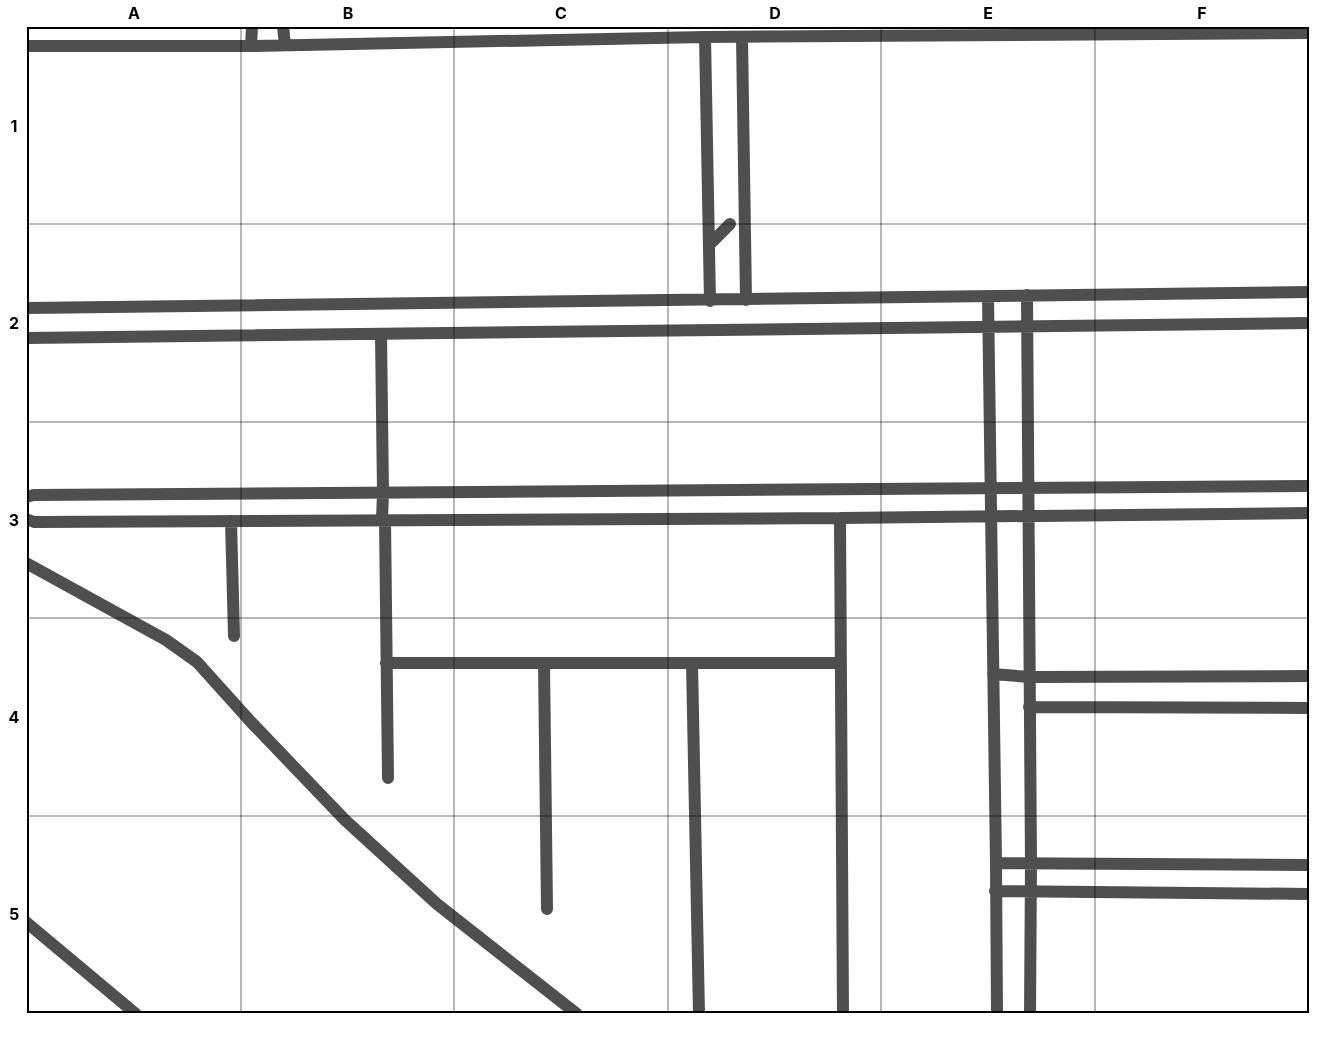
<svg xmlns="http://www.w3.org/2000/svg" width="1336" height="1040" font-family="Inter,sans-serif">
<rect width="100%" height="100%" fill="#fff"/>
<g fill="none" stroke-linecap="round" stroke-linejoin="round">
<!-- minor -->
<path stroke="#4f4f4f" stroke-width="12" d="M283 26 285 45
M705 37 710 301
M742 37 746 300
M26 46H251L705 37 1310 33
M251 46 252 26
M709 245 730 224
M1027 295 1031 864 1030 1014
M988 296 996 863 997 1014
M26 308 1310 292
M381 334 383 493 382 520
M26 338 1310 323
M26 497 34 495 1310 486
M840 518 843 1014
M26 519 34 522 840 518 1310 513
M385 520 388 778
M231 521 234 636
M26 563 166 640 197 662 251 722 345 820 437 904 577 1014
M386 663H841
M544 663 547 909
M692 663 699 1014
M993 674 1029 677 1310 676
M1029 707 1310 708
M996 863 1310 865
M995 891 1310 894
M26 922 136 1014"/>
</g>
<!-- grid -->
<path fill="none" stroke="#000" stroke-width="1" stroke-opacity="0.55" d="M241 26V1014M454 26V1014M668 26V1014M881 26V1014M1095 26V1014M26 224H1310M26 422H1310M26 618H1310M26 816H1310"/>
<!-- border -->
<rect width="1336" height="1040" fill="none" stroke="#ffffff" stroke-width="55"/>
<rect x="28" y="28" width="1280" height="984" fill="none" stroke="#000" stroke-width="2"/>
<g font-size="16" text-anchor="middle" font-weight="bold" fill="#000">
<text x="134" y="19">A</text>
<text x="348" y="19">B</text>
<text x="561" y="19">C</text>
<text x="775" y="19">D</text>
<text x="988" y="19">E</text>
<text x="1202" y="19">F</text>
<text x="14" y="132">1</text>
<text x="14" y="329">2</text>
<text x="14" y="526">3</text>
<text x="14" y="723">4</text>
<text x="14" y="920">5</text>
</g>
</svg>
